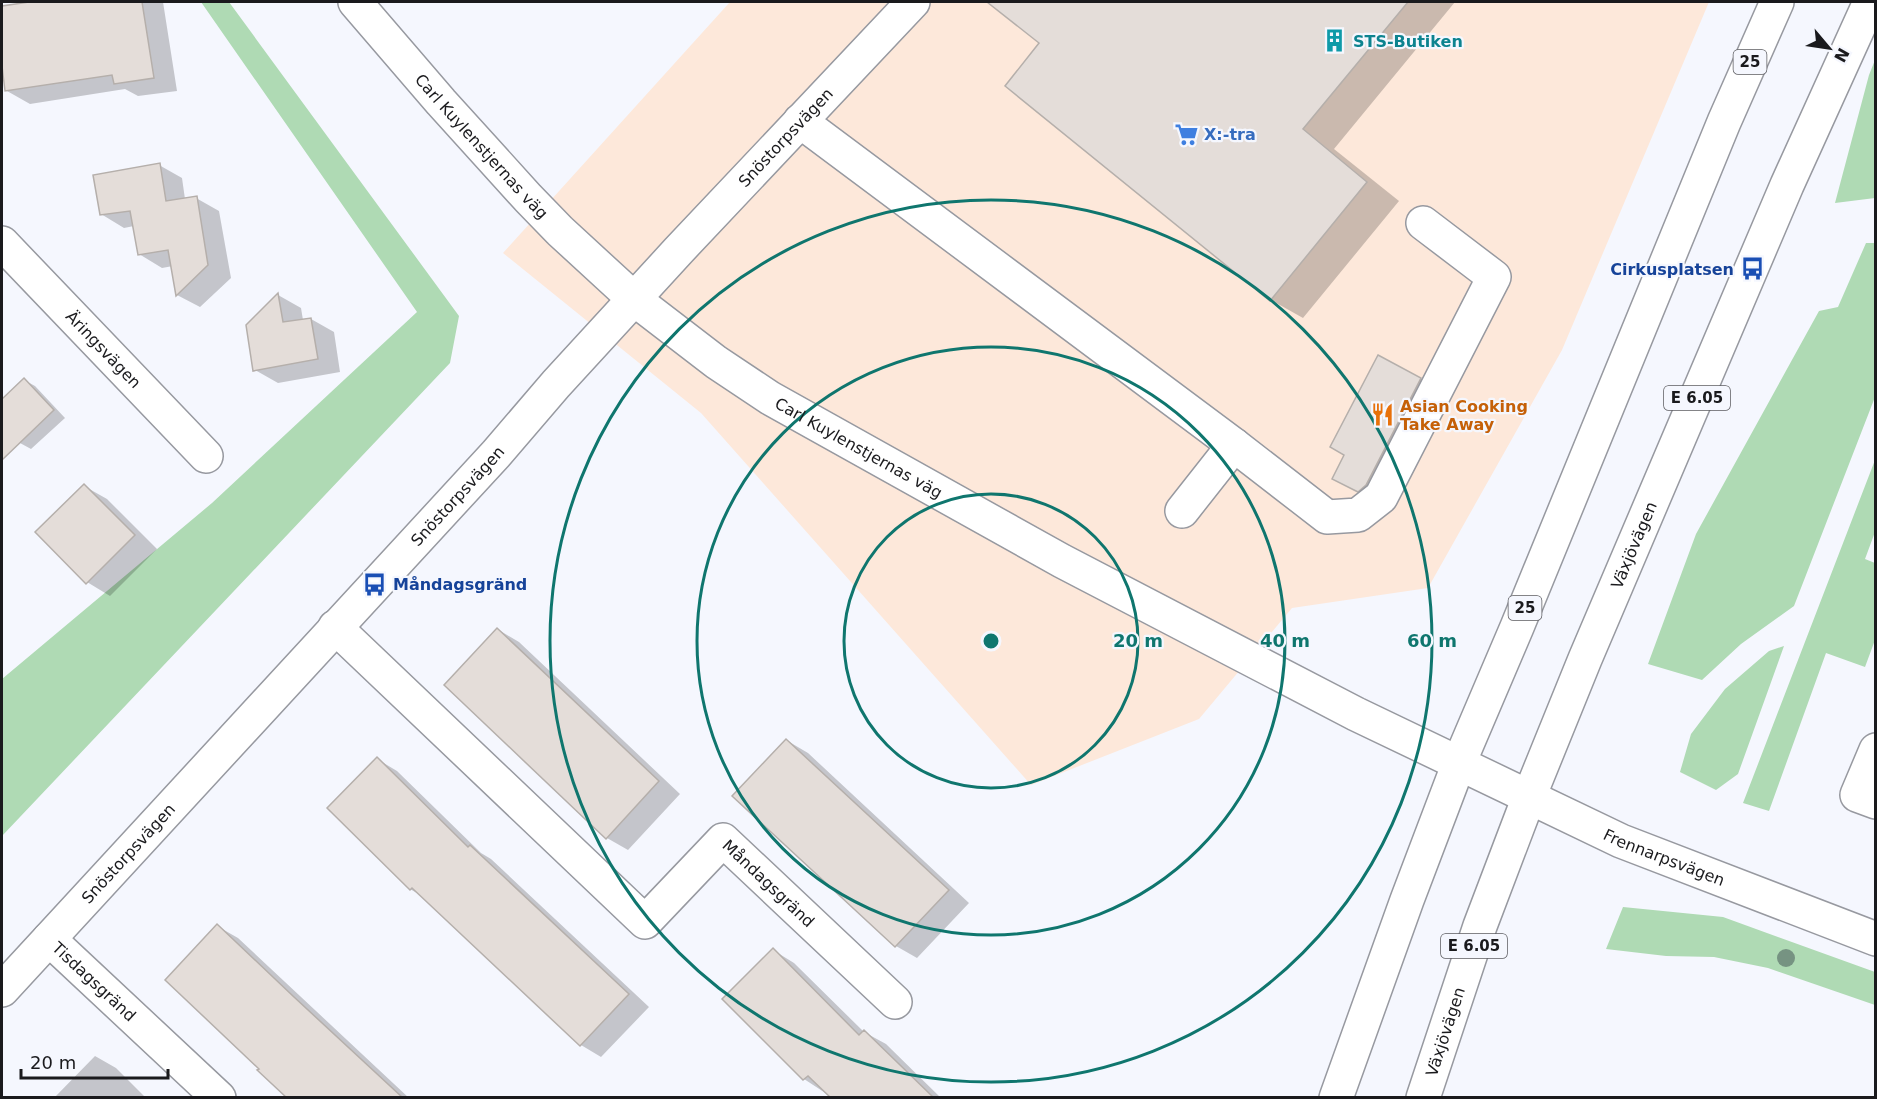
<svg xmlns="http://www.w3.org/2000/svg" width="1877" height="1099" font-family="'DejaVu Sans',sans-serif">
<rect width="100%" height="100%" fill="#f5f7fe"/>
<!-- commercial -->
<path fill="#fde8da" d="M730 2H1709L1562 350 1428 588 1292 608 1199 719 1031 785 701 413 503 253Z"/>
<!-- green -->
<path fill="#afdab4" d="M201 2H229L459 316 450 363 2 836V679L212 503 417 312Z
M1875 60V198L1835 203 1869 75Z
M1866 243H1875V397L1794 606 1741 644 1702 680 1648 664 1696 534 1819 311 1838 307Z
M1875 460V532L1865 559 1875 563V640L1865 667 1826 653 1769 811 1743 803Z
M1784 646 1738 774 1716 790 1680 772 1691 734 1725 689 1769 651Z
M1623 907 1723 917 1875 972V1005L1768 968 1714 957 1666 956 1606 949Z"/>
<!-- shadow -->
<path fill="#0003" d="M39 2H163L177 91 138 96 125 89 30 104 7 91 2 57V7Z
M1026 2H1455L1334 149 1399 201 1303 318 1271 300 1007 85 1041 43 1012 19Z
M159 165 182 178 185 199 196 198 219 211 231 278 200 307 177 295 173 266 162 268 139 254 134 226 124 228 101 214Z
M278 295 301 308 303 320 311 319 334 332 340 372 278 383 255 370 247 325Z
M1421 379 1443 392 1381 504 1357 491 1346 455Z
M24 380 35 386 65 418 31 449 20 443 2 424V401Z
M84 486 107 499 157 549 110 596 87 582Z
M497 629 519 642 680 794 628 850 607 838Z
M786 740 808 753 969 903 917 958 896 946 735 796Z
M377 759 397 771 481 853 491 859 649 1007 601 1057 581 1045 422 896 410 889Z
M217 926 238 938 409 1098H289Z
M773 950 794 963 864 1032 886 1044 941 1098H833L804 1079 724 999Z
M95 1056 116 1068 146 1098H54Z"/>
<!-- building -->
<path fill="#e4ddd9" stroke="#b5afab" stroke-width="1.5" d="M29 2H142L154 78 114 84 112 75 5 91 2 66V6Z
M987 2H1408L1303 129 1367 182 1270 301 1005 86 1039 43Z
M160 163 166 201 197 196 208 265 176 296 168 250 138 255 130 211 100 215 93 175Z
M278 293 283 322 311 318 318 359 253 371 246 325Z
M1378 355 1421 378 1366 485 1358 492 1332 479 1344 455 1330 447Z
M24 378 54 410 2 460V399Z
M84 484 135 535 86 584 35 532Z
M497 628 659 781 606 839 444 685Z
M786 739 949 890 895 947 732 796Z
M377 757 468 847 470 845 629 994 580 1046 412 888 410 890 327 808Z
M217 924 294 997 403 1098H287L257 1070 259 1069 165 980Z
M773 948 859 1035 864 1030 934 1098H831L808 1076 803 1080 722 999Z"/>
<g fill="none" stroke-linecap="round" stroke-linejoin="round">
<defs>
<g id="minor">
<path id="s1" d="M355 2 441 102 528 198 560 231 634 299 716 362 770 398 1062 561 1356 714 1621 841 1876 939"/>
<path d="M800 121 1234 445 1327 517 1358 515 1381 497 1494 277 1423 223"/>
<path id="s2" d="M2 243 206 456"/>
<path d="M1182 511 1234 445"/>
<path id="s3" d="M335 627 645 922 723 840 895 1002"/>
<path d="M1876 750 1857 795 1876 802"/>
<path id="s4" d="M49 939 219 1098"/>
<path id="s5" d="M2 990 496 454 556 384 678 251 913 2"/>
</g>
<g id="highway">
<path d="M1336 1098 1407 900 1459 763 1517 627 1724 122 1777 2"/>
<path id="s6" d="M1423 1098 1480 926 1529 797 1585 659 1787 185 1870 2"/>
</g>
</defs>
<!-- minor casing -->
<use href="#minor" stroke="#9799a0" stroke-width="36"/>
<!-- highway casing -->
<use href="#highway" stroke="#9799a0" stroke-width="36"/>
<!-- minor -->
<use href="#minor" stroke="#fff" stroke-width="33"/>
<!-- highway -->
<use href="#highway" stroke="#fff" stroke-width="33"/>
</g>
<!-- trees -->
<circle fill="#769382" cx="1786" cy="958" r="9"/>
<!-- distance rings -->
<g fill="none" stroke="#0f766e" stroke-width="3">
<circle cx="991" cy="641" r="147"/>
<circle cx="991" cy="641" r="294"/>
<circle cx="991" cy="641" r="441"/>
</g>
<!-- icons -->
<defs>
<symbol id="building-bare" viewBox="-9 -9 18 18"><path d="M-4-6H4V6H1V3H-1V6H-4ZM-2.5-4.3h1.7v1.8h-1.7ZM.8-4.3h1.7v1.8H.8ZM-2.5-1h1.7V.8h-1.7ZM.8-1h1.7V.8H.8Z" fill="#0f9aa8" stroke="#f5f7fe" stroke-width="2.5" paint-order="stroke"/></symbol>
<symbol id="supermarket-bare" viewBox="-9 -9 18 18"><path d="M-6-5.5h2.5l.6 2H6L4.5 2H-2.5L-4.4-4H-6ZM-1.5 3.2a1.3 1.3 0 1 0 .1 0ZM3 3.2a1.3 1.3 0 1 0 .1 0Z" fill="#3f7fe0" stroke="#f5f7fe" stroke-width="2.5" paint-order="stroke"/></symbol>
<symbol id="bus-bare" viewBox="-9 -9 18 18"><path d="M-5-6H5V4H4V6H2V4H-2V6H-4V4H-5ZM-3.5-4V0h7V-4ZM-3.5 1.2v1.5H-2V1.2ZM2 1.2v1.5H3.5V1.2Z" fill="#1a4fb4" stroke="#f5f7fe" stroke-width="2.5" paint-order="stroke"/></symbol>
<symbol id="restaurant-bare" viewBox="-9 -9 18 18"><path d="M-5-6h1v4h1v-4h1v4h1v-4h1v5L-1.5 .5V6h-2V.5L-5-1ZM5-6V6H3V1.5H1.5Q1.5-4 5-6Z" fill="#e8710a" stroke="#f5f7fe" stroke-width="2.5" paint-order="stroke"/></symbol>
</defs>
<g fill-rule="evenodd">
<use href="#building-bare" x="1318" y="24" width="33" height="33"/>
<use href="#supermarket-bare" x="1170" y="118" width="33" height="33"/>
<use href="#bus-bare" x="1736" y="252" width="33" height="33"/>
<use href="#restaurant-bare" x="1366" y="398" width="33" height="33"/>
<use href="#bus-bare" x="358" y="568" width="33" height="33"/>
</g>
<g text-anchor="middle" stroke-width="4.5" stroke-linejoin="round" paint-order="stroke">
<!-- shield labels -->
<g fill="#f5f7fe" stroke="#5c5c60" stroke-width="1.5">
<rect x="1733.5" y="50" width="33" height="24" rx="4.5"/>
<rect x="1664" y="386" width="66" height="24" rx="4.5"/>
<rect x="1508.5" y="596" width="33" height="24" rx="4.5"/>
<rect x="1441" y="934" width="66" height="24" rx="4.5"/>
</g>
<g font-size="15" font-weight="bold" fill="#1a1a1d">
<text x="1750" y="67">25</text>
<text x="1697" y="403">E 6.05</text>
<text x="1525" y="613">25</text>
<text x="1474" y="951">E 6.05</text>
</g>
<!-- culture labels -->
<g font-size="16" font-weight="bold" fill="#0d838f" stroke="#f5f7fe" text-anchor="start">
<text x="1353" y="47">STS-Butiken</text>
</g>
<!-- shop labels -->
<g font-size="16" font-weight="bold" fill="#366cbe" stroke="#f5f7fe" text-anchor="start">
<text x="1204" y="140">X:-tra</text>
</g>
<!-- street labels -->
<g font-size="16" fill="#1a1a1d" stroke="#f5f7fe">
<text dy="6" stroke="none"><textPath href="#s5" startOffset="1158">Snöstorpsvägen</textPath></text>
<text dy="6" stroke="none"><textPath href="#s1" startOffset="192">Carl Kuylenstjernas väg</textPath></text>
<text dy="6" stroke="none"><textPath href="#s2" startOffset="147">Äringsvägen</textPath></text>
<text dy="6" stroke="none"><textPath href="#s1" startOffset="678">Carl Kuylenstjernas väg</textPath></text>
<text dy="6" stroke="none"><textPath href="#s5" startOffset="672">Snöstorpsvägen</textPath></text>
<text dy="6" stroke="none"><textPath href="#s6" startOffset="592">Växjövägen</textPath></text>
<text dy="6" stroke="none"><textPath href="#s5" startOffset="186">Snöstorpsvägen</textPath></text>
<text dy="6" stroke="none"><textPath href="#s1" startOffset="1582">Frennarpsvägen</textPath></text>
<text dy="6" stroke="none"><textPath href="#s3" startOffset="604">Måndagsgränd</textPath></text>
<text dy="6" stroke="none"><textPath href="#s4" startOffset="62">Tisdagsgränd</textPath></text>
<text dy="6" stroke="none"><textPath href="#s6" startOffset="70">Växjövägen</textPath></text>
</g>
<!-- transit labels -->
<g font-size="16" font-weight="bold" fill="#164399" stroke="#f5f7fe" text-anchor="end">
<text x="1734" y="275">Cirkusplatsen</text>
<text x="393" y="590" text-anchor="start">Måndagsgränd</text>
</g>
<!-- food labels -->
<g font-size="16" font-weight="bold" fill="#c56008" stroke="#f5f7fe" text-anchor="start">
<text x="1400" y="412">Asian Cooking<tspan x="1400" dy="18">Take Away</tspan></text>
</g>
</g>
<circle cx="991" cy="641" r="9" fill="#0f766e" stroke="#f5f7fe" stroke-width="3"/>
<g font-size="18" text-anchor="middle" font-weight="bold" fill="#0f766e" stroke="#f5f7fe" stroke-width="4.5" stroke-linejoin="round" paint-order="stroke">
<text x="1138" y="647">20 m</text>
<text x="1285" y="647">40 m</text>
<text x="1432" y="647">60 m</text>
</g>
<!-- border -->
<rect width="1877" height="1099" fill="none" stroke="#1a1a1d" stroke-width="6"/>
<!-- north arrow -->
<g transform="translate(1829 48) rotate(119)" stroke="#f5f7fe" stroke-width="4.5" paint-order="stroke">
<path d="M0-4.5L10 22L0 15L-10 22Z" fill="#1a1a1d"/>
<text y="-9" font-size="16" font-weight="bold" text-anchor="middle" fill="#1a1a1d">N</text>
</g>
<!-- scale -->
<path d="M21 1069v9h147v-9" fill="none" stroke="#1a1a1d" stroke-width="3"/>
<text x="30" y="1069" font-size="18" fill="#1a1a1d" stroke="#f5f7fe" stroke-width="4.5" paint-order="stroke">20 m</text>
</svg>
